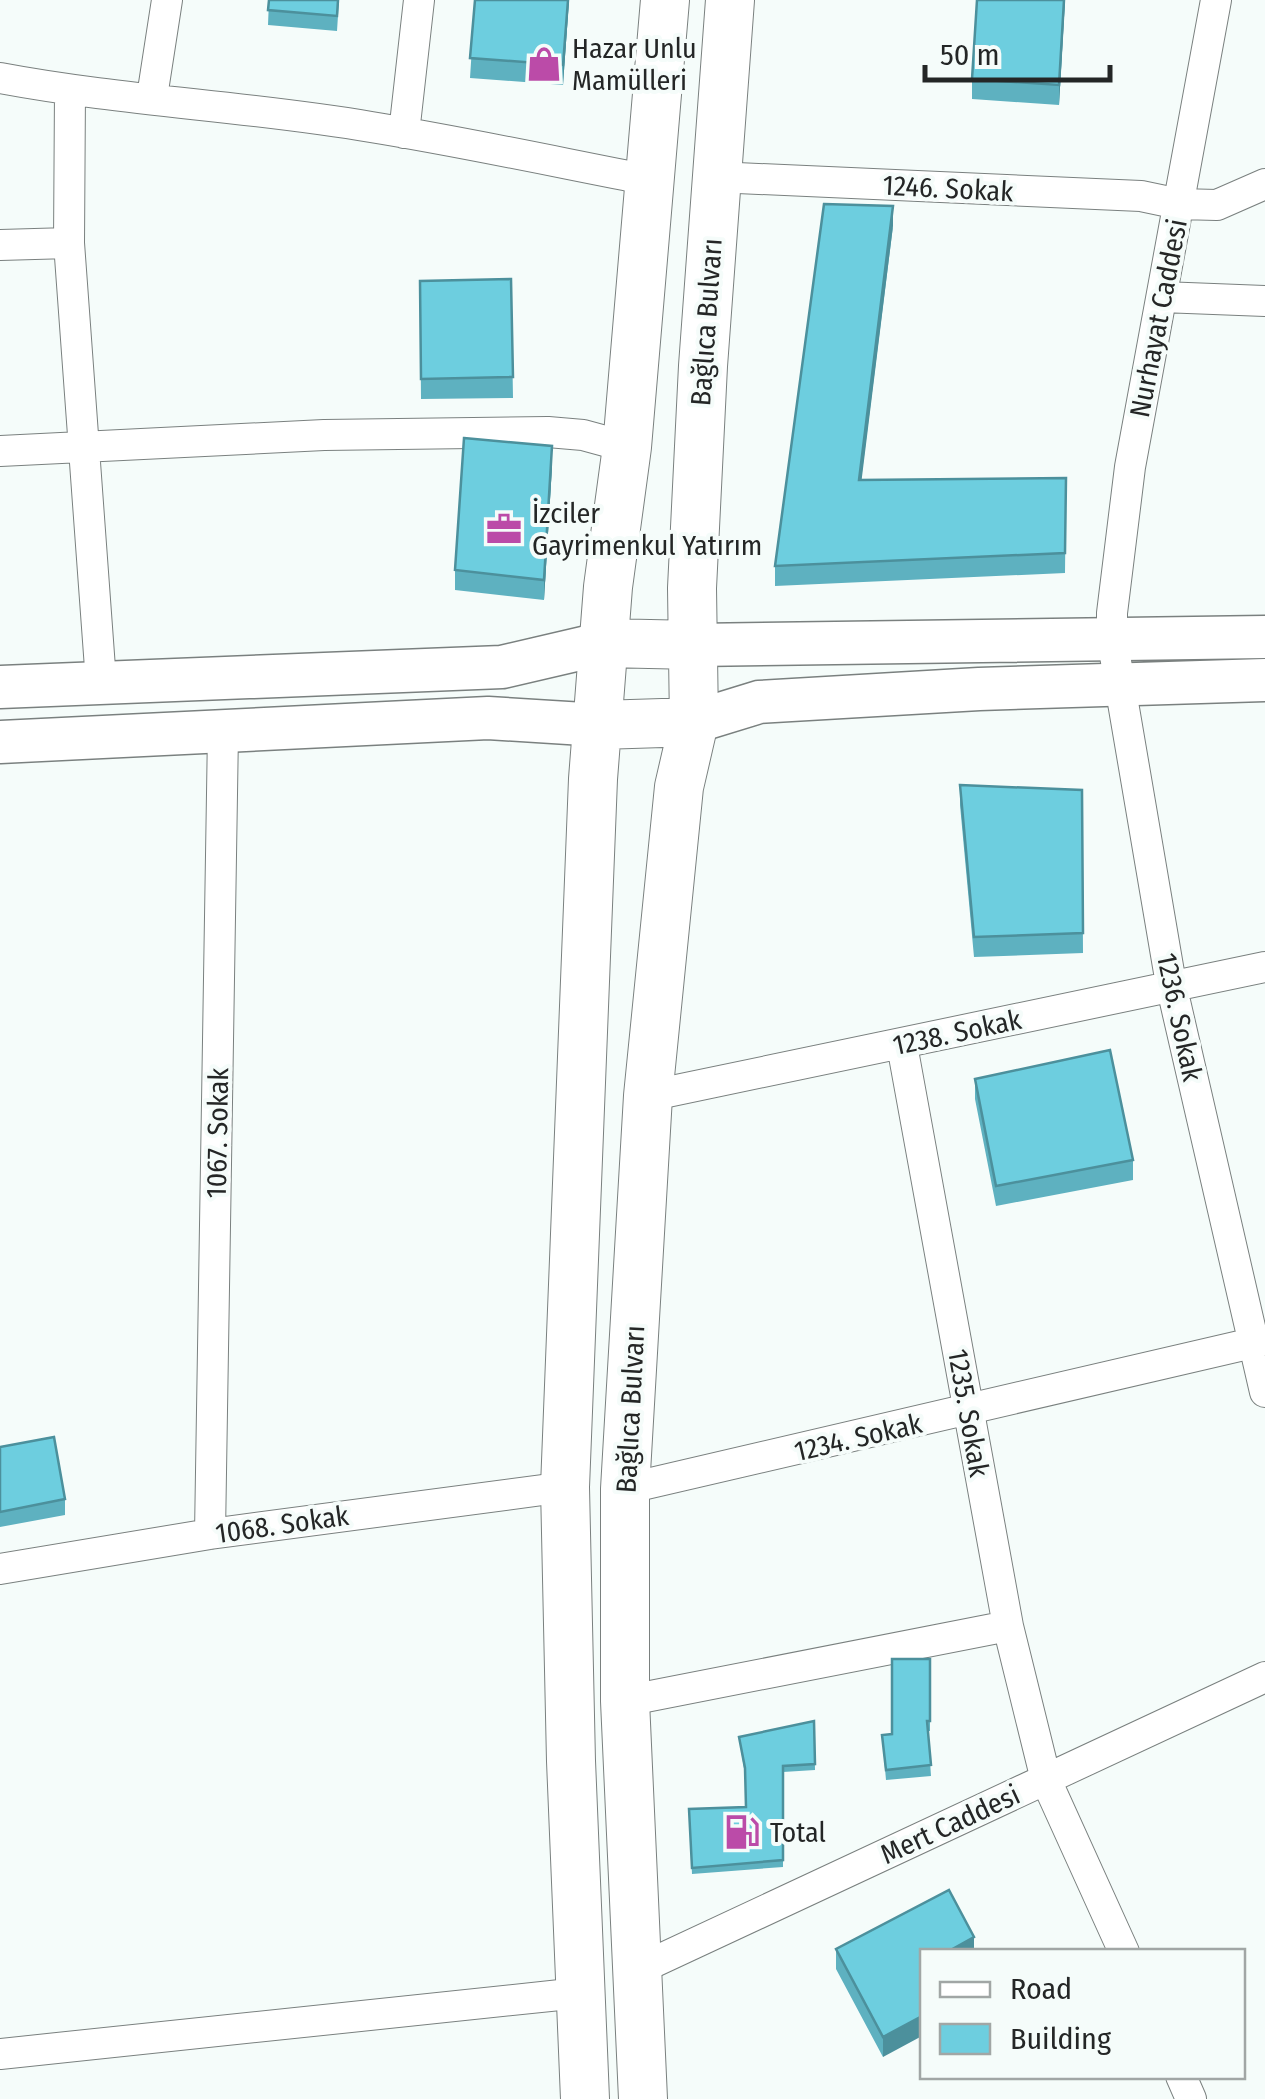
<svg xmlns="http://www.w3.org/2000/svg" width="1265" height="2099" font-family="'Fira Sans Condensed',sans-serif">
<rect width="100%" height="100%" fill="#f5fcfa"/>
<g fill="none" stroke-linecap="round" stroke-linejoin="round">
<defs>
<path id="minor" d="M1216 0 1130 467 1112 613V638L1171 984 1265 1392
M0 78C122 101 248 106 371 127 464 142 556 162 649 180
M70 91 69 243 101 682
M152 97 167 0
M404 133 419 0
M716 177 1141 196 1179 204 1217 205 1265 184
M0 245 69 243
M1162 297 1265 301
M0 451 324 435 548 432 583 435 627 447
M902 1045 1008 1626 1046 1780 1124 1952
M648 1096 1265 967
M625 1489 1265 1340
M210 1534 223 732
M0 1569 210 1534 565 1487
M625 1701 1008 1626
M635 1971 1265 1677
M0 2054 579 1993
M1181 2076 1191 2099"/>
<path id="secondary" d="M694 645 1265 637
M0 687 502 667 605 643
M694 722 759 702 979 689 1265 680
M0 742 488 718 600 725"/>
<path id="primary" d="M605 643 694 645
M600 725 694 722
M585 2099 571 1761 565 1487 593 779 608 587 627 447 665 0
M643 2099 625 1701V1489L648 1096 679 787 694 722 692 588 703 366 730 0"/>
</defs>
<!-- minor casing -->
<use href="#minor" stroke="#7a807f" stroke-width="32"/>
<!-- secondary casing -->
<use href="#secondary" stroke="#7a807f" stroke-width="45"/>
<!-- primary casing -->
<use href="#primary" stroke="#7a807f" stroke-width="50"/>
<!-- minor -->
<use href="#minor" stroke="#fff" stroke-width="30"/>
<!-- secondary -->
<use href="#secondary" stroke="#fff" stroke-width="42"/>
<!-- primary -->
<use href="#primary" stroke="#fff" stroke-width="48"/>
</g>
<!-- wall -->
<path fill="#5eb1c0" d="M269 0H339L337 31 268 25Z
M475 0H569L563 85 470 78Z
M1065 0 1059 105 972 99V79Z
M893 226 861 480 1066 478 1065 573 775 586V566Z
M511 279 513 398 421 399 420 281Z
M552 466 544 600 455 590V570Z
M960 785 1082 790 1083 953 974 957 960 805Z
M975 1079 1133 1160V1180L996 1206 975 1099Z
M0 1447 65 1499V1515L0 1527Z
M930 1659V1731H928L931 1776 886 1780 882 1735 892 1734Z
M814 1721 815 1770 783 1772V1867L692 1874 689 1809 746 1807 745 1775 739 1737Z
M836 1949 974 1952H922L883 2057 836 1969Z"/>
<!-- shaded-wall -->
<path fill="#4c909c" d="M568 0H569L563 85V65Z
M1064 0H1065L1059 105V85Z
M893 206V226L859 501V480Z
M552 446V466L544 600V580Z
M974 1937V1952H947Z
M922 2016V2036L883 2057V2037Z"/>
<!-- building -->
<path fill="#6dcedf" stroke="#4c909c" stroke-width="2.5" d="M269 0H338L337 16 268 10Z
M475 0H568L563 65 470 58Z
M977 0H1064L1059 85 972 79Z
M824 204 893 206 859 480 1066 478 1065 553 775 566Z
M511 279 513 377 421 379 420 281Z
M464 438 552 446 544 580 455 570Z
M960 785 1082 790 1083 933 974 937Z
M1110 1050 1133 1160 996 1186 975 1079Z
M54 1437 65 1499 0 1512V1447Z
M892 1659H930V1721H927L931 1765 886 1770 882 1735 892 1734Z
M814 1721 815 1764 783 1766V1860L692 1868 689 1809 746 1807 745 1768 739 1737Z
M949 1890 974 1937 947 1952H922V2016L883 2037 836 1949Z"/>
<!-- icons -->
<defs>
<symbol id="shop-bare" viewBox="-9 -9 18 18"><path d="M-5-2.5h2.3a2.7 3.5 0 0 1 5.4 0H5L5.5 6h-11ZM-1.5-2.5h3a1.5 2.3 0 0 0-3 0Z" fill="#bb4ba8" stroke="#f5fcfa" stroke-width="2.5" paint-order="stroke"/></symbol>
<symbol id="office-bare" viewBox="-9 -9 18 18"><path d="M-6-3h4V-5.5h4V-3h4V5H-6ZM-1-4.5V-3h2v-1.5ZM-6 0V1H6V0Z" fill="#bb4ba8" stroke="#f5fcfa" stroke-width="2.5" paint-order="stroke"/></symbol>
<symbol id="fuel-bare" viewBox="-9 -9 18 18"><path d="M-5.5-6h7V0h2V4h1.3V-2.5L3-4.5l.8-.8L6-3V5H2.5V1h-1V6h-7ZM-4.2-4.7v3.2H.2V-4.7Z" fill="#bb4ba8" stroke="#f5fcfa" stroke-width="2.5" paint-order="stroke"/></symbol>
</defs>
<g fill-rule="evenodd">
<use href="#shop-bare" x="519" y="39" width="50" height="50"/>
<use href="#office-bare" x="479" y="504" width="50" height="50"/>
<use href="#fuel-bare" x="717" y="1807" width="50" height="50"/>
</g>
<g text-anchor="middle" stroke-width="8" stroke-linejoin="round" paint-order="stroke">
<!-- poi labels -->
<g font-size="28" fill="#242626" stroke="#f5fcfa" text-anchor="start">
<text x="572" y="58">Hazar Unlu<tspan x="572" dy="32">Mamülleri</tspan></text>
<text x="532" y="523">İzciler<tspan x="532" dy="32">Gayrimenkul Yatırım</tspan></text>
<text x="770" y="1842">Total</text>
</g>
<!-- street labels -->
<g font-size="28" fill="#242626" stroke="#f5fcfa">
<text transform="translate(948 188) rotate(3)" y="10">1246. Sokak</text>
<text transform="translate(1158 318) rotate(-79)" y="10">Nurhayat Caddesi</text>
<text transform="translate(706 322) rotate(-86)" y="10">Bağlıca Bulvarı</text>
<text transform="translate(1180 1017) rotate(78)" y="10">1236. Sokak</text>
<text transform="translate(957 1032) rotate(-12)" y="10">1238. Sokak</text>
<text transform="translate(217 1133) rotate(-89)" y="10">1067. Sokak</text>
<text transform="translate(630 1409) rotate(-87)" y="10">Bağlıca Bulvarı</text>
<text transform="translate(969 1413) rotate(80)" y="10">1235. Sokak</text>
<text transform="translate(858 1437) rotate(-13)" y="10">1234. Sokak</text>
<text transform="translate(282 1524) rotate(-8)" y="10">1068. Sokak</text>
<text transform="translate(950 1824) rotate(-25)" y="10">Mert Caddesi</text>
</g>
</g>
<!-- legend -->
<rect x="920" y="1949" width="325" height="130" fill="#f5fcfa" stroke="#a1a6a5" stroke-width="2.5"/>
<rect x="940" y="1982" width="50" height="15" fill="#ffffff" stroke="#a1a6a5" stroke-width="2.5"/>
<text x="1010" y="1999" font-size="30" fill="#242626">Road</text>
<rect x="940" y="2024" width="50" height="30" fill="#6dcedf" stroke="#a1a6a5" stroke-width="2.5"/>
<text x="1010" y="2049" font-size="30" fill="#242626">Building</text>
<!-- scale -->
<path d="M925 65v15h185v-15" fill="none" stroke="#242626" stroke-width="5"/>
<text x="940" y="65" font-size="30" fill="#242626" stroke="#f5fcfa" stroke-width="8" paint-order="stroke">50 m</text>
</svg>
